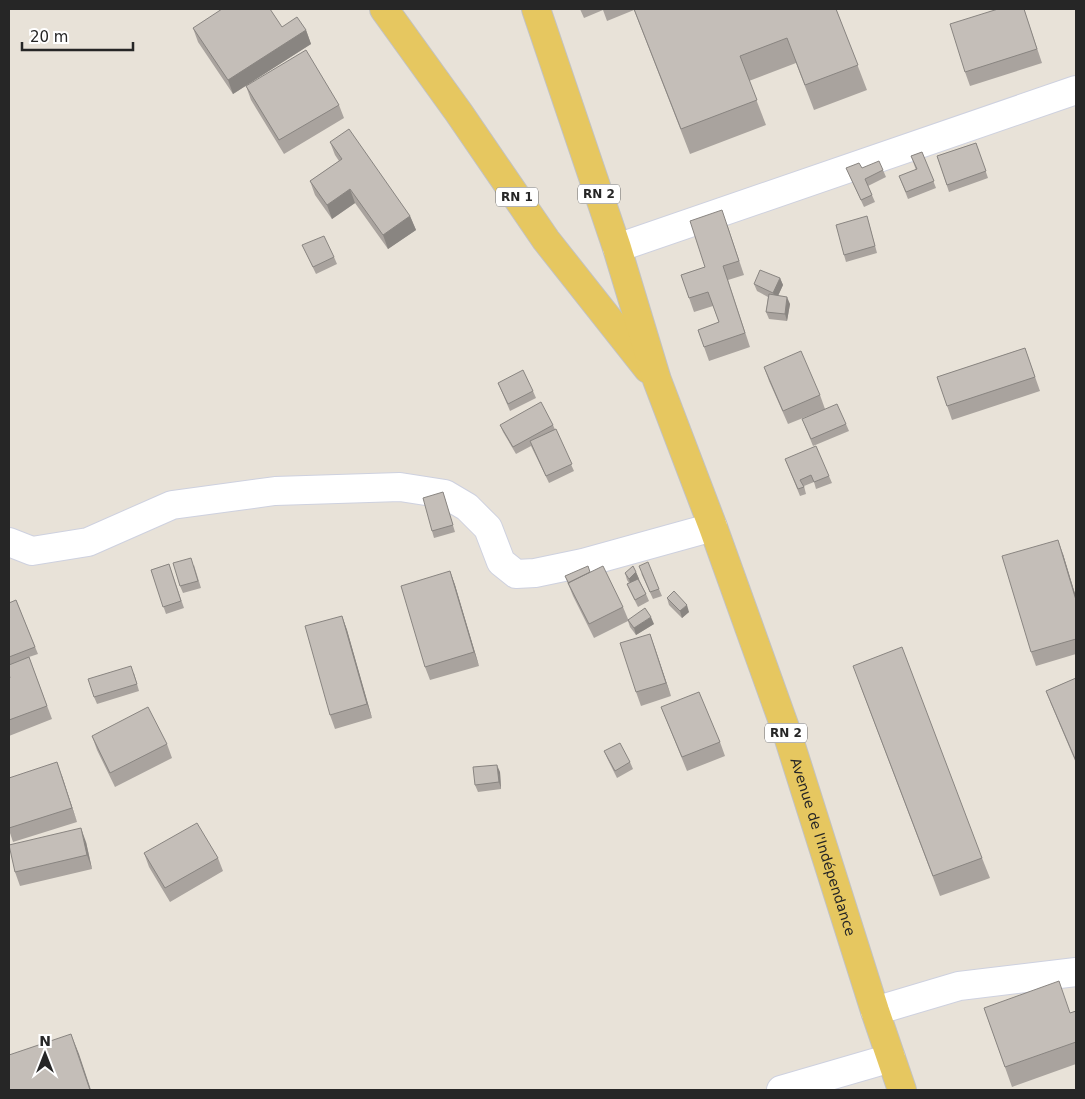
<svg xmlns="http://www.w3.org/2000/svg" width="1085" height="1099" font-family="'DejaVu Sans',sans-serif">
<rect width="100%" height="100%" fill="#e8e2d8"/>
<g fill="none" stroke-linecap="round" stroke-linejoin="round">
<defs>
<path id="minor" d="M617 248 1076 90
M9 542 32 551 88 542 172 505 275 491 400 487 445 494 467 507 488 528 501 562 516 574 535 573 583 563 713 527
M875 1011 959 986 1076 972
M781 1090 891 1058"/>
<g id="primary">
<path d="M384 9 459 113 546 240 648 369"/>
<path id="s1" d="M536 9 617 248 657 380 713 527 787 733 875 1011 902 1090"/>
</g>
</defs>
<!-- minor casing -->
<use href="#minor" stroke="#ced1df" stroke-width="30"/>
<!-- primary casing -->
<use href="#primary" stroke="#c2c2c2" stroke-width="30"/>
<!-- minor -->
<use href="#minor" stroke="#fff" stroke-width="28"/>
<!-- primary -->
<use href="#primary" stroke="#e6c760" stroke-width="28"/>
</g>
<!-- wall -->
<path fill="#a9a39e" d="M580 9H836L867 90 814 110 796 63 749 81 766 125 690 154 634 10 607 21 603 10 584 18Z
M1024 9 1042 63 970 86 965 72Z
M282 27 306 30 311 44 233 94 198 42 193 28Z
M246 86 339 105 344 118 284 154 251 100Z
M330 142 410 216 416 230 388 249 355 203 332 219 315 195 310 181 339 161 335 155Z
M976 143 988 178 949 192 937 156Z
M922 152 936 188 908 199 899 176 916 170 911 156Z
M846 168H862L883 170 886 177 868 186 875 202 864 207Z
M869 223 877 253 846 262 844 255Z
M727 224 744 275 728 280 750 347 709 361 698 330 719 322 713 306 694 312 681 275 705 267Z
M302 245 334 257 337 264 316 274Z
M780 278 783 285 778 296 790 304 787 321 769 319 766 312 768 297 757 291 754 284Z
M1025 348 1040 391 952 420 937 377Z
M764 367 820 395 825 409 846 424 849 431 813 446 802 419 813 414 788 424 769 381Z
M498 383 533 391 536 398 510 411Z
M500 425H553L574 471 549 483 531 446 516 454 503 432Z
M785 459 829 476 832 483 816 489 814 482 804 486 806 494 800 496Z
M443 492 455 532 434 538 432 531Z
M1063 554 1076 597V654L1036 666 1031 652Z
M169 564 184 608 166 614 151 570Z
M194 565 201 588 183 593 180 586Z
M450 571 455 585 479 666 430 680 425 667Z
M590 572 623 607 628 619 654 624 636 635 630 627 628 621 594 638 573 596 565 576Z
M636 572 639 579 646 594 649 601 638 607 630 591 627 584 629 583 627 580 625 573Z
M641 573 659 589 662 596 653 599Z
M667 598 689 612 682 618 669 605Z
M16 600 38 654 29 657 52 719 9 736V678H10L9 675V603Z
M342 616 347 630 372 718 335 729 330 715Z
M650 634 671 696 641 706 636 692Z
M134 673 139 691 97 704 94 697Z
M1076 678V763L1051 704 1046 691Z
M860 685 982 858 990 878 940 896Z
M661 707 720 742 725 756 687 771Z
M92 736 167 744 172 758 115 787 97 750Z
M604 751 630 762 633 769 617 778 607 758Z
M500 772 501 789 478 792 475 785Z
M62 776 77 822 13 842 9 830V778Z
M86 842 92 869 20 886 15 872Z
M144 853 218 858 223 871 170 902 149 867Z
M984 1008 1070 1013 1076 1011V1064L1012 1087Z"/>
<!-- shaded-wall -->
<path fill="#898581" d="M306 30 311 44 233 94 228 80Z
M350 189 355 203 332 219 327 205Z
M410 216 416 230 388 249 383 235Z
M780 278 783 285 776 300 773 293Z
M787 297 790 304 787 321 785 314Z
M1058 540 1063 554 1076 597V600Z
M450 571 455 585 479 666 474 652Z
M636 572 639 579 631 586 629 579Z
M687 605 689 612 682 618 680 611Z
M342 616 347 630 372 718 367 704Z
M651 617 654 624 636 635 634 628Z
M650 634 655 648 671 696 666 683Z
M57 762 62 776 77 822 72 808Z
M497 765 500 772 501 789 499 782Z
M81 828 86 842 92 869 87 855Z
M71 1034 79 1054 91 1090H90Z"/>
<!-- building -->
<path fill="#c4beb8" stroke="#898581" d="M222 9H270L282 27 297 17 306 30 228 80 193 28Z
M634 9H836L858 65 805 85 787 38 740 56 757 100 681 129Z
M998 9H1024L1037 49 965 72 950 24Z
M306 50 339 105 279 140 246 86Z
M349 129 410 216 383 235 350 189 327 205 310 181 342 159 330 142Z
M976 143 986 171 947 185 937 156Z
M922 152 934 181 906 192 899 176 917 169 911 156Z
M879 161 883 170 865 179 872 195 861 200 846 168 859 163 862 168Z
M722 210 739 261 723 266 745 333 704 347 698 330 719 322 708 292 689 298 681 275 705 267 690 221Z
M867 216 875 246 844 255 836 225Z
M324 236 334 257 313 267 302 245Z
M760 270 780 278 773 293 754 284Z
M769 294 787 297 785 314 766 312Z
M1025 348 1035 377 947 406 937 377Z
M801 351 820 395 783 411 764 367Z
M523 370 533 391 508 404 498 383Z
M541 402 553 425 513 447 500 425Z
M837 404 846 424 811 439 802 419Z
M556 429 572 464 546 476 530 441Z
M816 446 829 476 814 482 811 475 800 480 804 487 798 489 785 459Z
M443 492 453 525 432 531 423 498Z
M1058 540 1076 600V639L1031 652 1002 556Z
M191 558 198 581 180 586 173 563Z
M648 562 659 589 650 592 639 566Z
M169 564 181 601 163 607 151 570Z
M588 566 590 572 568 583 569 584 565 576Z
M603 566 623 607 589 624 568 583Z
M633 566 636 572 629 579 625 573Z
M450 571 474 652 425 667 401 586Z
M638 579 646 594 635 600 627 584Z
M674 591 687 605 680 611 667 598Z
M16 600 35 647 9 657V603Z
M645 608 651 617 634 628 628 620Z
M342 616 367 704 330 715 305 626Z
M650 634 666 683 636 692 620 643Z
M902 647 982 858 933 876 853 666Z
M29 657 47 706 9 720V678H10L9 674V665Z
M131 666 137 684 94 697 88 679Z
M1076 678V761L1046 691Z
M699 692 720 742 682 757 661 707Z
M148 707 167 744 110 773 92 736Z
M620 743 630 762 615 771 604 751Z
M57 762 72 808 9 828V778Z
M497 765 499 782 475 785 473 767Z
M197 823 218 858 165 888 144 853Z
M81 828 87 855 15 872 9 845Z
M1059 981 1070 1013 1076 1011V1042L1005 1067 984 1008Z
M71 1034 90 1090H9V1055Z"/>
<g text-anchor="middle" stroke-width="5" stroke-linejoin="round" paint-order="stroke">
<!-- shield labels -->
<g fill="#fff" stroke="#676767" stroke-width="1">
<rect x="578" y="184.5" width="42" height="19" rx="4"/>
<rect x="496" y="187.5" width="42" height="19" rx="4"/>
<rect x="765" y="723.5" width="42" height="19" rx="4"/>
</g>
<g font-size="12" font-weight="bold" fill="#262626">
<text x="599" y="198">RN 2</text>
<text x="517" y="201">RN 1</text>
<text x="786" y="737">RN 2</text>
</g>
<!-- street labels -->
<g font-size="14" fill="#262626" stroke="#fff">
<text dy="5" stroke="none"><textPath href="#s1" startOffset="886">Avenue de l'Indépendance</textPath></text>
</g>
</g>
<!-- border -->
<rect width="1085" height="1099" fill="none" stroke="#262626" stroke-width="20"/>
<!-- north arrow -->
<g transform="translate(45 1054)" stroke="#ffffff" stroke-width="4" paint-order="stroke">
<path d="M0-4L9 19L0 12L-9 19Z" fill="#262626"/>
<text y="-8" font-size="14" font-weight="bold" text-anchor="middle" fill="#262626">N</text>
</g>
<!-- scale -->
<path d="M22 42v8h111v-8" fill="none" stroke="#262626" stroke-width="2.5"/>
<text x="30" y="42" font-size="15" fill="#262626" stroke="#ffffff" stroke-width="4" paint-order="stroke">20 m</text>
</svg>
